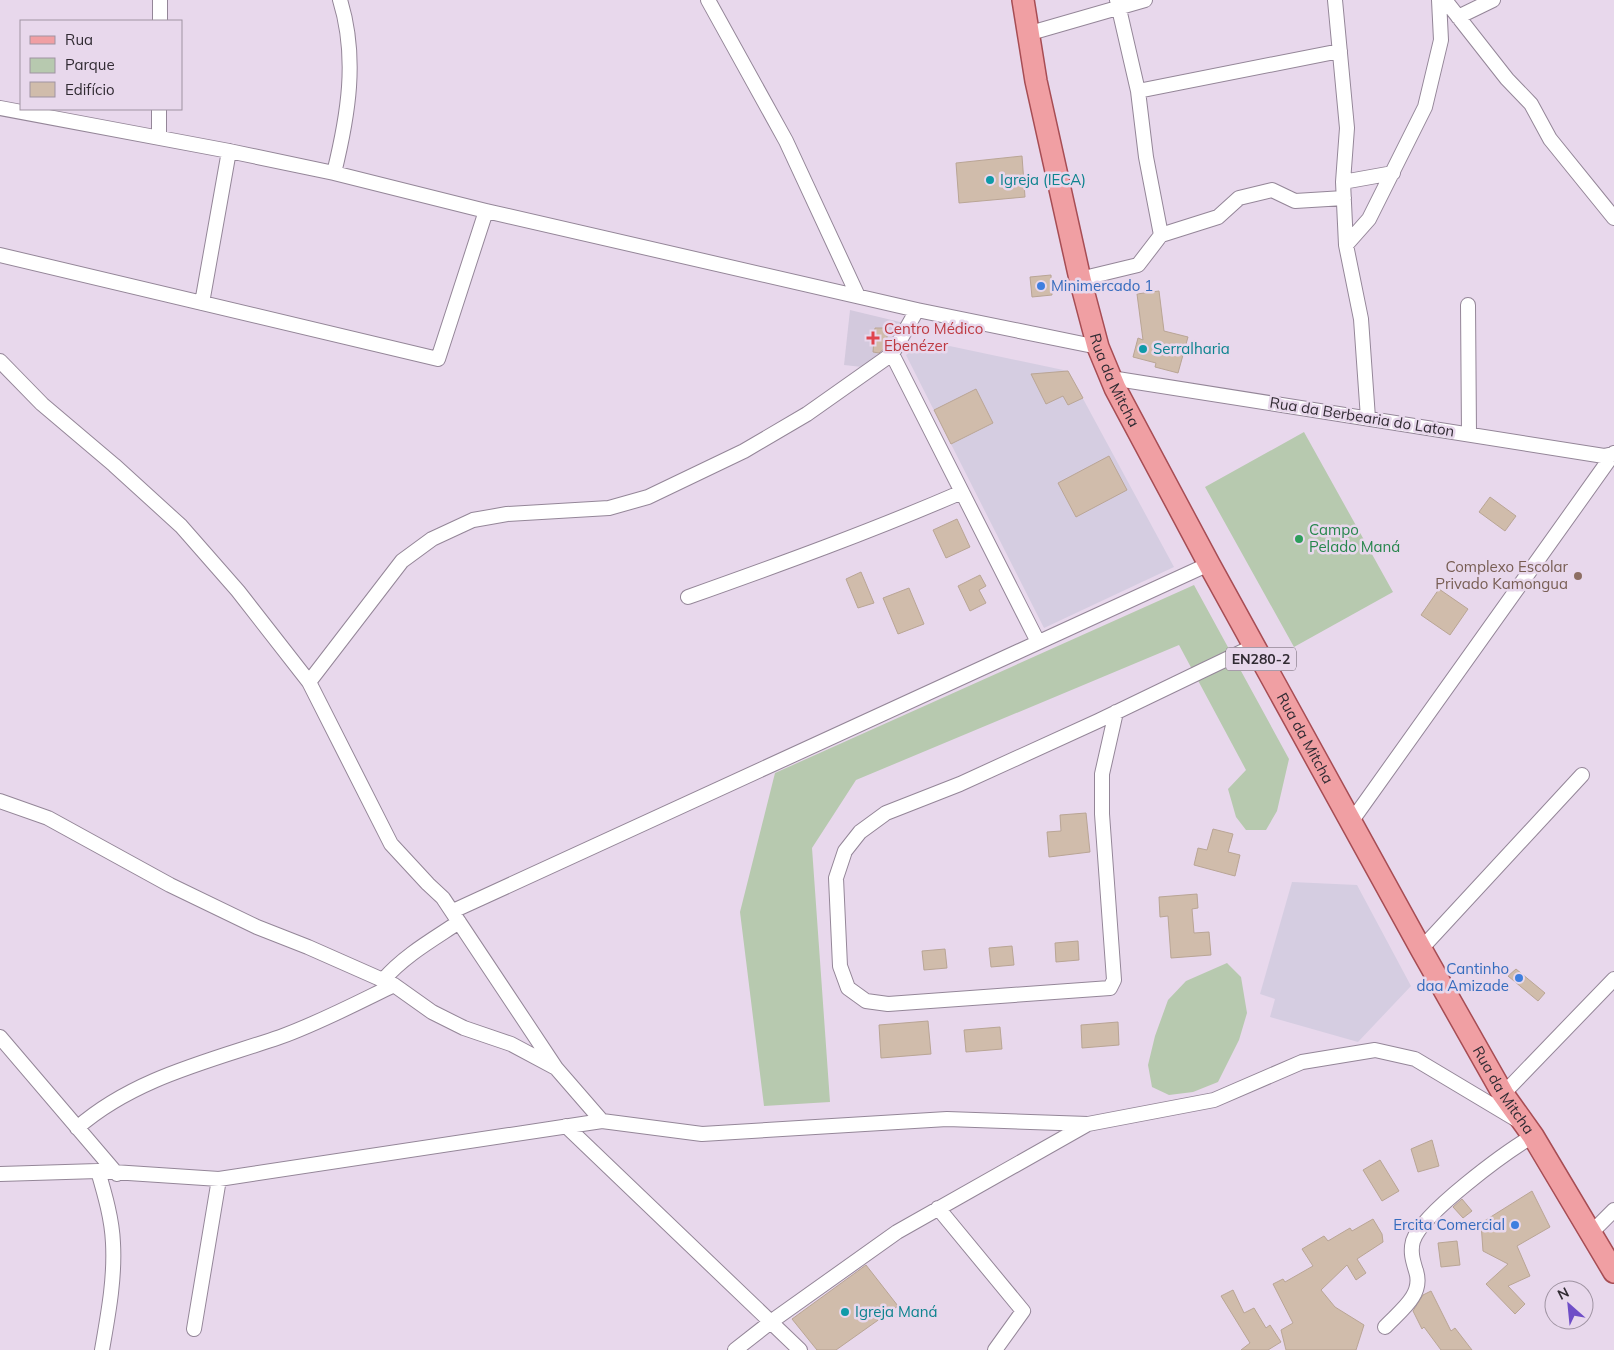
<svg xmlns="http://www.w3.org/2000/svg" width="1614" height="1350" font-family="Mulish,sans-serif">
<rect width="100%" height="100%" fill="#e8d8ec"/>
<!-- industrial -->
<path fill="#d5cde1" d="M926 341 1068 371 1174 567 1044 628 906 355Z
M1292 882 1357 885 1411 986 1358 1042 1270 1017 1275 999 1260 994Z"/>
<!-- medical -->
<path fill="#d3c9dd" d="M850 310 904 323 892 354 871 368 844 365Z"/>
<!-- green -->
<path fill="#b7c9af" d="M1304 432 1393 592 1294 647 1205 487Z
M1194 585 1289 759 1277 811 1266 830H1246L1236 817 1228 789 1246 770 1179 645 856 780 812 848 830 1102 764 1106 740 912 775 773Z
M1227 963 1241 977 1247 1013 1239 1040 1218 1082 1193 1092 1169 1095 1152 1087 1148 1065 1155 1036 1168 1000 1186 981Z"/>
<!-- building -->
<path fill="#d0bcab" stroke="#b9a595" d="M1022 156 1025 197 959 203 956 163Z
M1051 275 1052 295 1032 297 1030 277Z
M1159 291 1164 331 1188 337 1178 373 1155 367 1156 363 1133 357 1138 338 1143 340 1137 294Z
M875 328H888L886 347 879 353 873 352Z
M1068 371 1083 398 1068 405 1063 396 1046 404 1031 374Z
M976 389 993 423 951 444 934 410Z
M1109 456 1127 490 1076 517 1058 483Z
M1490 497 1516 516 1505 531 1479 512Z
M957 519 970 547 946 558 933 530Z
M861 572 874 603 858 608 846 579Z
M980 575 986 586 979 590 986 603 970 611 958 586Z
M909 588 924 624 898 634 883 598Z
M1439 589 1468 609 1450 635 1421 615Z
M1086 813 1090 852 1049 857 1047 832 1061 831 1060 815Z
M1213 829 1233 834 1228 852 1240 855 1235 876 1194 865 1198 848 1207 850Z
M1197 894 1198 908 1192 909 1194 933 1209 932 1211 955 1171 958 1168 916 1160 917 1159 897Z
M1078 941 1079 960 1056 962 1055 943Z
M1012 946 1014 965 991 967 989 948Z
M945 949 947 968 924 970 922 951Z
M1516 969 1545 993 1538 1001 1508 976Z
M928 1021 931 1054 881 1058 879 1025Z
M1118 1022 1119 1045 1082 1048 1081 1025Z
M1000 1027 1002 1049 966 1052 964 1030Z
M1432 1140 1439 1166 1418 1172 1411 1149Z
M1380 1160 1399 1191 1382 1201 1363 1170Z
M1532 1191 1550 1227 1517 1246 1530 1276 1508 1286 1525 1304 1515 1314 1486 1284 1508 1264 1483 1251 1481 1223Z
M1462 1199 1472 1211 1463 1218 1453 1207Z
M1373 1219 1382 1234 1383 1242 1357 1259 1366 1273 1356 1280 1347 1265 1321 1290 1335 1307 1364 1325 1356 1350H1286L1281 1330 1293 1323 1273 1284 1283 1279 1285 1282 1313 1266 1302 1249 1324 1236 1328 1241 1350 1228 1352 1231Z
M1457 1241 1460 1265 1441 1267 1438 1243Z
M866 1265 898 1306 836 1350H817L792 1319Z
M1233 1290 1244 1313 1254 1308 1266 1328 1270 1325 1281 1342 1268 1350H1241L1250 1343 1221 1296Z
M1431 1291 1451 1331 1455 1328 1472 1350H1441L1424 1327 1422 1329 1413 1311 1423 1295Z"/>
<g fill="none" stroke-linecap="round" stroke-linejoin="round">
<defs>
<path id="street" d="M708 0 786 141 857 294
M1117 0 1138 91 1146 157 1161 235
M1335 0 1347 128 1343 182 1346 245 1361 319 1368 418
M1445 0 1507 79 1531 104 1550 139 1614 218
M1458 17 1493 0
M160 21V0
M1027 34 1145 0
M1138 91 1340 51
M0 108 229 151 334 173 486 211 917 310 1098 347
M159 137V109
M334 173C348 116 358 58 340 0
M1343 182 1393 173
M1346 245 1369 219 1425 107 1441 40 1439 0
M0 255 438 359 486 211
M1080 279 1138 265 1161 235 1218 217 1239 198 1272 190 1295 201 1344 198
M202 303 229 151
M1468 305 1469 434
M892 354 1038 642
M0 361 42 404 114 465 181 526 238 591 309 682 391 844 428 884 443 898 556 1068
M1111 378 1604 456 1613 454
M688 597C781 564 872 531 962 492
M309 682 402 561 432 539 473 520 507 514 609 508 648 497 744 451 807 414 892 354 917 310
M1116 712 1102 774V814L1114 980 1110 988 888 1004 866 1001 848 988 840 966 836 878 845 851 860 832 886 813 960 784 1098 721C1149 696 1202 671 1254 646
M0 801 48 818 170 885 257 927 308 947 394 985 432 1012 464 1028 511 1044 556 1068 602 1121
M1351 822 1614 453
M453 911 1209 564
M1421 949 1582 775
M383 980C405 955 432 940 459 922
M0 1037 117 1174
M1503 1094 1614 979
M566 1126 800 1350
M77 1128C134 1078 210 1061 280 1037 319 1023 357 1003 394 985
M98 1171C105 1195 112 1219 113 1243 115 1279 108 1315 102 1350
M0 1174 98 1171 219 1179 602 1121 702 1134 947 1119 1088 1124 1214 1100 1302 1062 1375 1050 1415 1059 1517 1120
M938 1208 1023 1311 995 1350
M1591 1233 1614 1210
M1385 1327C1400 1311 1424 1295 1416 1271 1413 1261 1410 1252 1413 1241 1422 1213 1506 1152 1533 1136
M194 1329 219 1179
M735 1350 772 1321 897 1232 1088 1124"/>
<g id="primary">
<path id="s1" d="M1023 0 1036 81 1080 279 1098 347 1115 388 1209 564 1421 949 1503 1094 1533 1136 1614 1272"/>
</g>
</defs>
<!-- street casing -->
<use href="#street" stroke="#948698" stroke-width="16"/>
<!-- primary casing -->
<use href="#primary" stroke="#a74d54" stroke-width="24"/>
<!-- street -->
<use href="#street" stroke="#fff" stroke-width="14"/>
<!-- primary -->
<use href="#primary" stroke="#f09fa3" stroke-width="21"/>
</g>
<!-- markers -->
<g fill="#0f9aa8" stroke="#e8d8ec" stroke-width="2">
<circle cx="990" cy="180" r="5"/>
<circle cx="1143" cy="349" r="5"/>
<circle cx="845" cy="1312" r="5"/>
</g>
<g fill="#3f7fe0" stroke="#e8d8ec" stroke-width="2">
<circle cx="1041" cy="286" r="5"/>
<circle cx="1519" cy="978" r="5"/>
<circle cx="1515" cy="1225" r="5"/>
</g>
<path fill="#e0444e" stroke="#e8d8ec" stroke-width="2" d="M870.5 330.5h5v5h5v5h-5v5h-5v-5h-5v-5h5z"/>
<circle fill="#2e9e5b" stroke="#e8d8ec" stroke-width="2" cx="1299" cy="539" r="5"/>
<circle fill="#8d6e63" stroke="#e8d8ec" stroke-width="2" cx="1578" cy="576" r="5"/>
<g text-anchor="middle" stroke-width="5" stroke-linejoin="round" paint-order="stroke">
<!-- shield labels -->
<rect fill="#e8d8ec" stroke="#685f6a" stroke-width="1" x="1226" y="647.5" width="70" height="23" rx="4"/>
<g font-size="14" font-weight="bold" fill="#312b33">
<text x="1261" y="664">EN280-2</text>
</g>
<!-- culture labels -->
<g font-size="15" fill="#0d838f" stroke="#e8d8ec" text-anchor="start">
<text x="1000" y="185">Igreja (IECA)</text>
<text x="1153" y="354">Serralharia</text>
<text x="855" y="1317">Igreja Maná</text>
</g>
<!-- shop labels -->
<g font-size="15" fill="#366cbe" stroke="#e8d8ec" text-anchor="end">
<text x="1051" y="291" text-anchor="start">Minimercado 1</text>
<text x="1509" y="974">Cantinho<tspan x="1509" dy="17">daa Amizade</tspan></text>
<text x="1505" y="1230">Ercita Comercial</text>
</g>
<!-- health labels -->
<g font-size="15" fill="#be3a42" stroke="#e8d8ec" text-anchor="start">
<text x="884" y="334">Centro Médico<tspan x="884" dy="17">Ebenézer</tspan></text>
</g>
<!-- street labels -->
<g font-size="15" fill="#312b33" stroke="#e8d8ec">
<text dy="5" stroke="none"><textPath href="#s1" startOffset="392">Rua da Mitcha</textPath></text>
<text transform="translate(1362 417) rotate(9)" y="5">Rua da Berbearia do Laton</text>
<text dy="5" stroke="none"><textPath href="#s1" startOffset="798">Rua da Mitcha</textPath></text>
<text dy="5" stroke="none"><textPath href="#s1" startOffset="1202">Rua da Mitcha</textPath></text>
</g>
<!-- leisure labels -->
<g font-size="15" fill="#27864d" stroke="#e8d8ec" text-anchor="start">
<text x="1309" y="535">Campo<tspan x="1309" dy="17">Pelado Maná</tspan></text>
</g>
<!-- education labels -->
<g font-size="15" fill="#785e54" stroke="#e8d8ec" text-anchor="end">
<text x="1568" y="572">Complexo Escolar<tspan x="1568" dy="17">Privado Kamongua</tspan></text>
</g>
</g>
<!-- legend -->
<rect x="20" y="20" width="162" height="90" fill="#e8d8ec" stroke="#9f93a2"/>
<rect x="30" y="36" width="25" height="8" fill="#f09fa3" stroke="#9f93a2"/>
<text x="65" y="45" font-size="15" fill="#312b33">Rua</text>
<rect x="30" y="58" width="25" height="15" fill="#b7c9af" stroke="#9f93a2"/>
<text x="65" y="70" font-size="15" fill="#312b33">Parque</text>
<rect x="30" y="82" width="25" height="15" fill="#d0bcab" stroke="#9f93a2"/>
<text x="65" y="95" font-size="15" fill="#312b33">Edifício</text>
<!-- north arrow -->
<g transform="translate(1569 1305) rotate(333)"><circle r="24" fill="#e8d8ec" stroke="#9f93a2"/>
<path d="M0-4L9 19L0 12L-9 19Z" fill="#6f4ec7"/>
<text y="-8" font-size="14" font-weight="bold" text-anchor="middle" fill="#312b33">N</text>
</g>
</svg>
